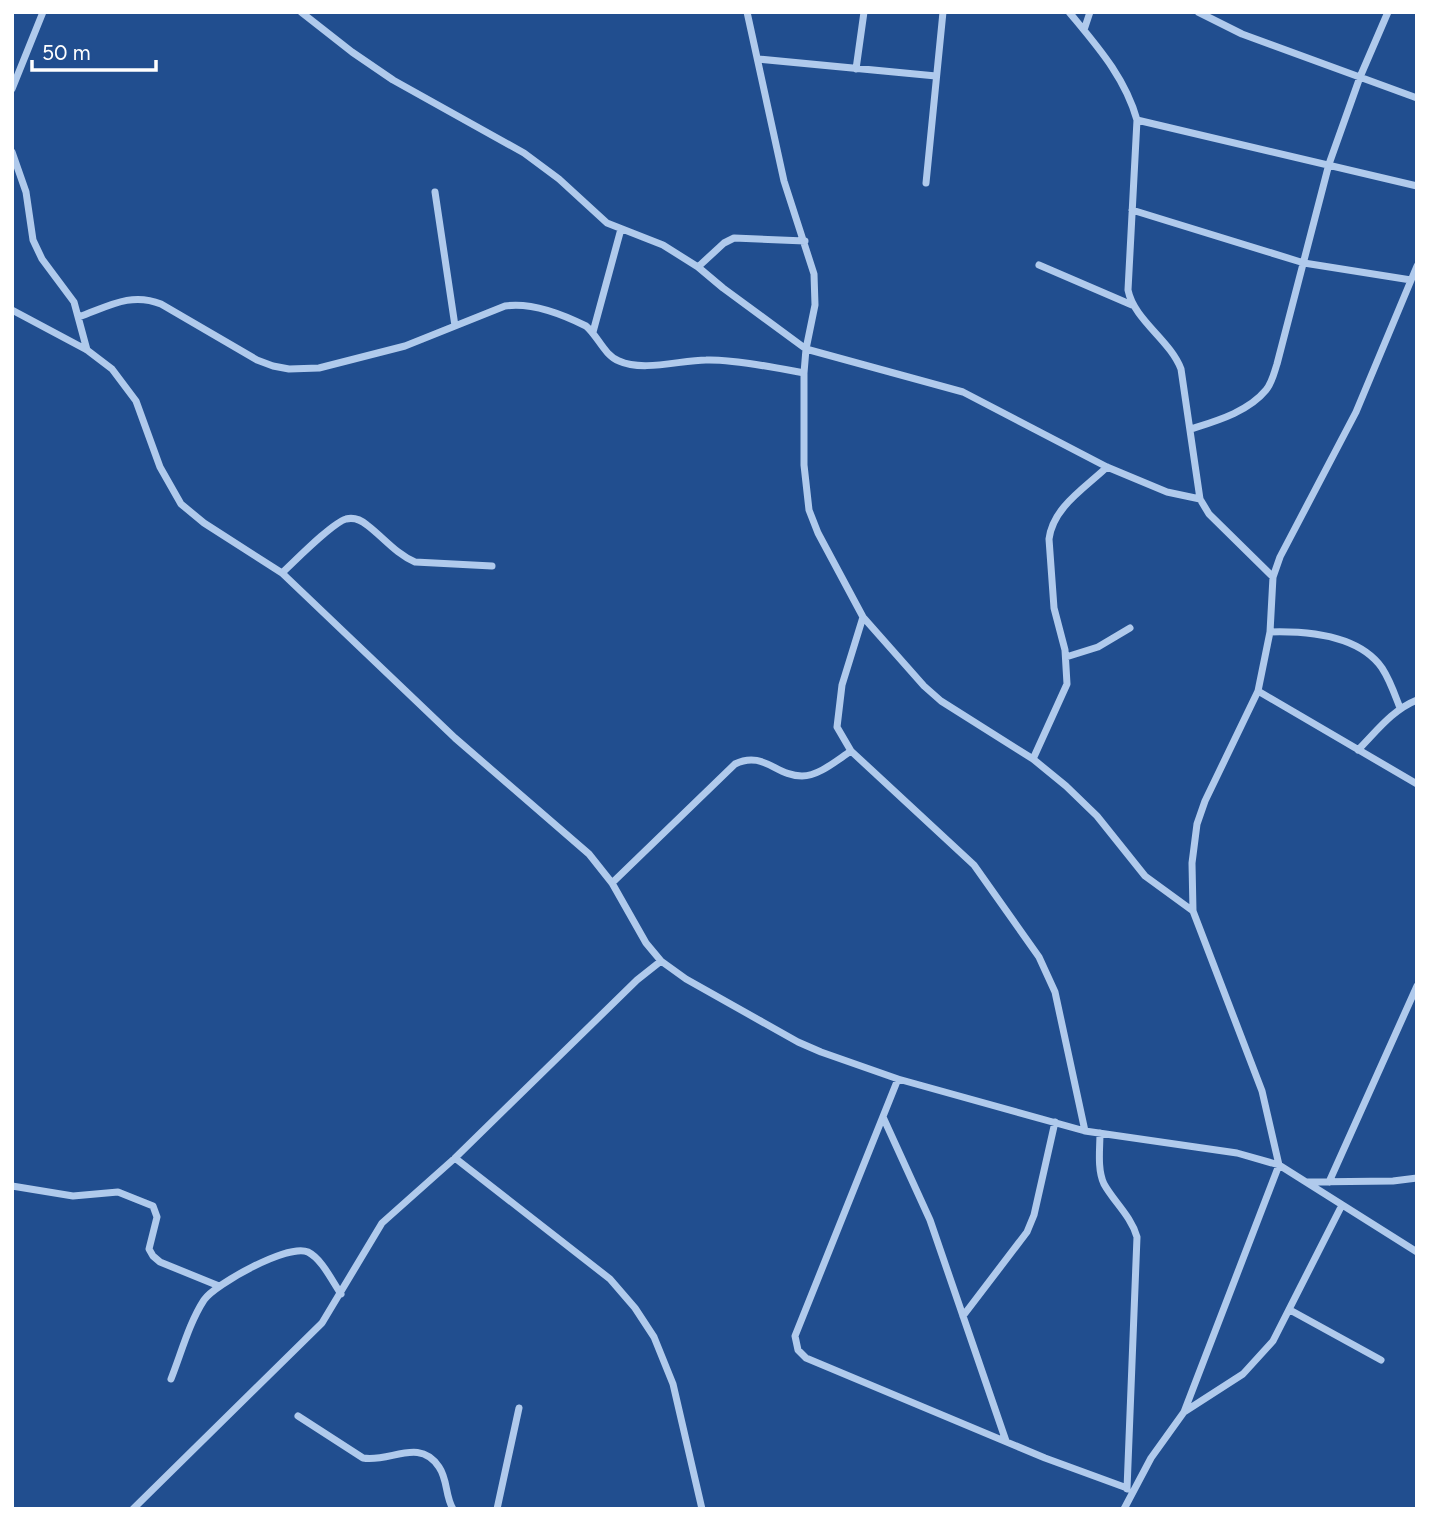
<svg xmlns="http://www.w3.org/2000/svg" width="1429" height="1521" font-family="Figtree,sans-serif">
<rect width="100%" height="100%" fill="#214e8f"/>
<g fill="none" stroke-linecap="round" stroke-linejoin="round">
<!-- street -->
<path stroke="#b0caec" stroke-width="7" d="M301 12 352 52 393 80 524 153 559 179 607 223 663 245 698 267 723 288 806 349 963 392 1107 467 1167 492 1200 499
M747 12 784 181 814 274 815 305 806 349 804 373V465L809 510 818 533 863 617 924 686 941 701 1033 759 1066 786 1097 816 1145 876 1193 911
M1069 12C1097 46 1125 77 1137 120L1128 290C1134 320 1170 340 1181 369L1200 499 1209 514 1273 577
M1198 12 1242 34 1417 98
M1084 30 1090 12
M758 59 936 76
M856 69 864 12
M12 89 43 12
M1137 120 1417 186
M12 152 26 192 33 240 42 259 74 302 87 350
M926 183 943 12
M435 192 455 326
M1132 210 1304 263 1411 280
M1039 265 1132 305
M698 267 724 243 734 238 805 241
M12 310 87 350 112 369 136 401 160 467 181 504 204 523 282 573 455 738 589 854 612 883 646 943 661 961 686 979 798 1042 821 1052 898 1079 1085 1131 1237 1153 1279 1165 1417 1252
M79 317C109 306 131 292 161 304L257 360 273 366 289 369 319 368 405 346 505 306C531 302 562 314 586 326 598 336 604 355 619 361 643 372 681 360 706 360 733 359 777 368 804 373
M593 332 621 229
M1191 429C1216 421 1248 412 1266 390 1272 383 1274 373 1277 364L1329 164 1360 77 1388 12
M282 573C295 561 332 523 346 519 354 517 361 520 367 525 383 537 396 554 415 562L492 566
M863 617 842 685 837 727 851 751 974 865 1039 957 1055 992 1085 1131
M1270 632C1306 631 1358 634 1382 668 1390 680 1395 695 1400 708
M1066 657 1098 647 1130 628
M1258 691 1417 784
M1358 750C1376 732 1392 710 1417 700
M1033 759 1067 684 1065 650 1054 608 1049 539C1053 507 1085 488 1107 467
M612 883 735 764C763 750 776 776 802 776 819 776 837 760 851 751
M898 1079 795 1336 798 1350 806 1358 1045 1458 1127 1488
M883 1117 930 1220 1006 1441
M1100 1133C1100 1148 1097 1169 1104 1184 1114 1202 1131 1216 1137 1237L1127 1489
M455 1158 610 1279 635 1308 654 1337 673 1384 702 1509
M1307 1182 1393 1181 1417 1178
M1329 1182 1417 986
M12 1186 73 1196 118 1192 153 1206 157 1217 149 1249 153 1256 160 1262 219 1286
M1290 1310 1381 1360
M963 1316 1027 1232 1034 1215 1055 1122
M171 1379C181 1354 189 1323 204 1300 215 1284 289 1243 308 1252 322 1259 332 1281 341 1294
M1184 1412 1243 1374 1273 1341 1342 1205
M298 1416 363 1458C390 1463 419 1437 439 1467 448 1480 445 1496 453 1509
M133 1509 322 1323 382 1223 455 1158 637 980 661 961
M497 1509 519 1408
M1124 1509 1151 1458 1184 1412 1279 1165 1262 1091 1193 911 1192 863 1197 824 1205 801 1258 691 1270 632 1273 577 1280 557 1356 412 1417 266"/>
</g>
<!-- border -->
<rect width="1429" height="1521" fill="none" stroke="#ffffff" stroke-width="28"/>
<!-- scale -->
<path d="M32 60v10h124v-10" fill="none" stroke="#ffffff" stroke-width="3.5"/>
<text x="42" y="60" font-size="21" fill="#ffffff" stroke="#214e8f" stroke-width="5" paint-order="stroke">50 m</text>
</svg>
